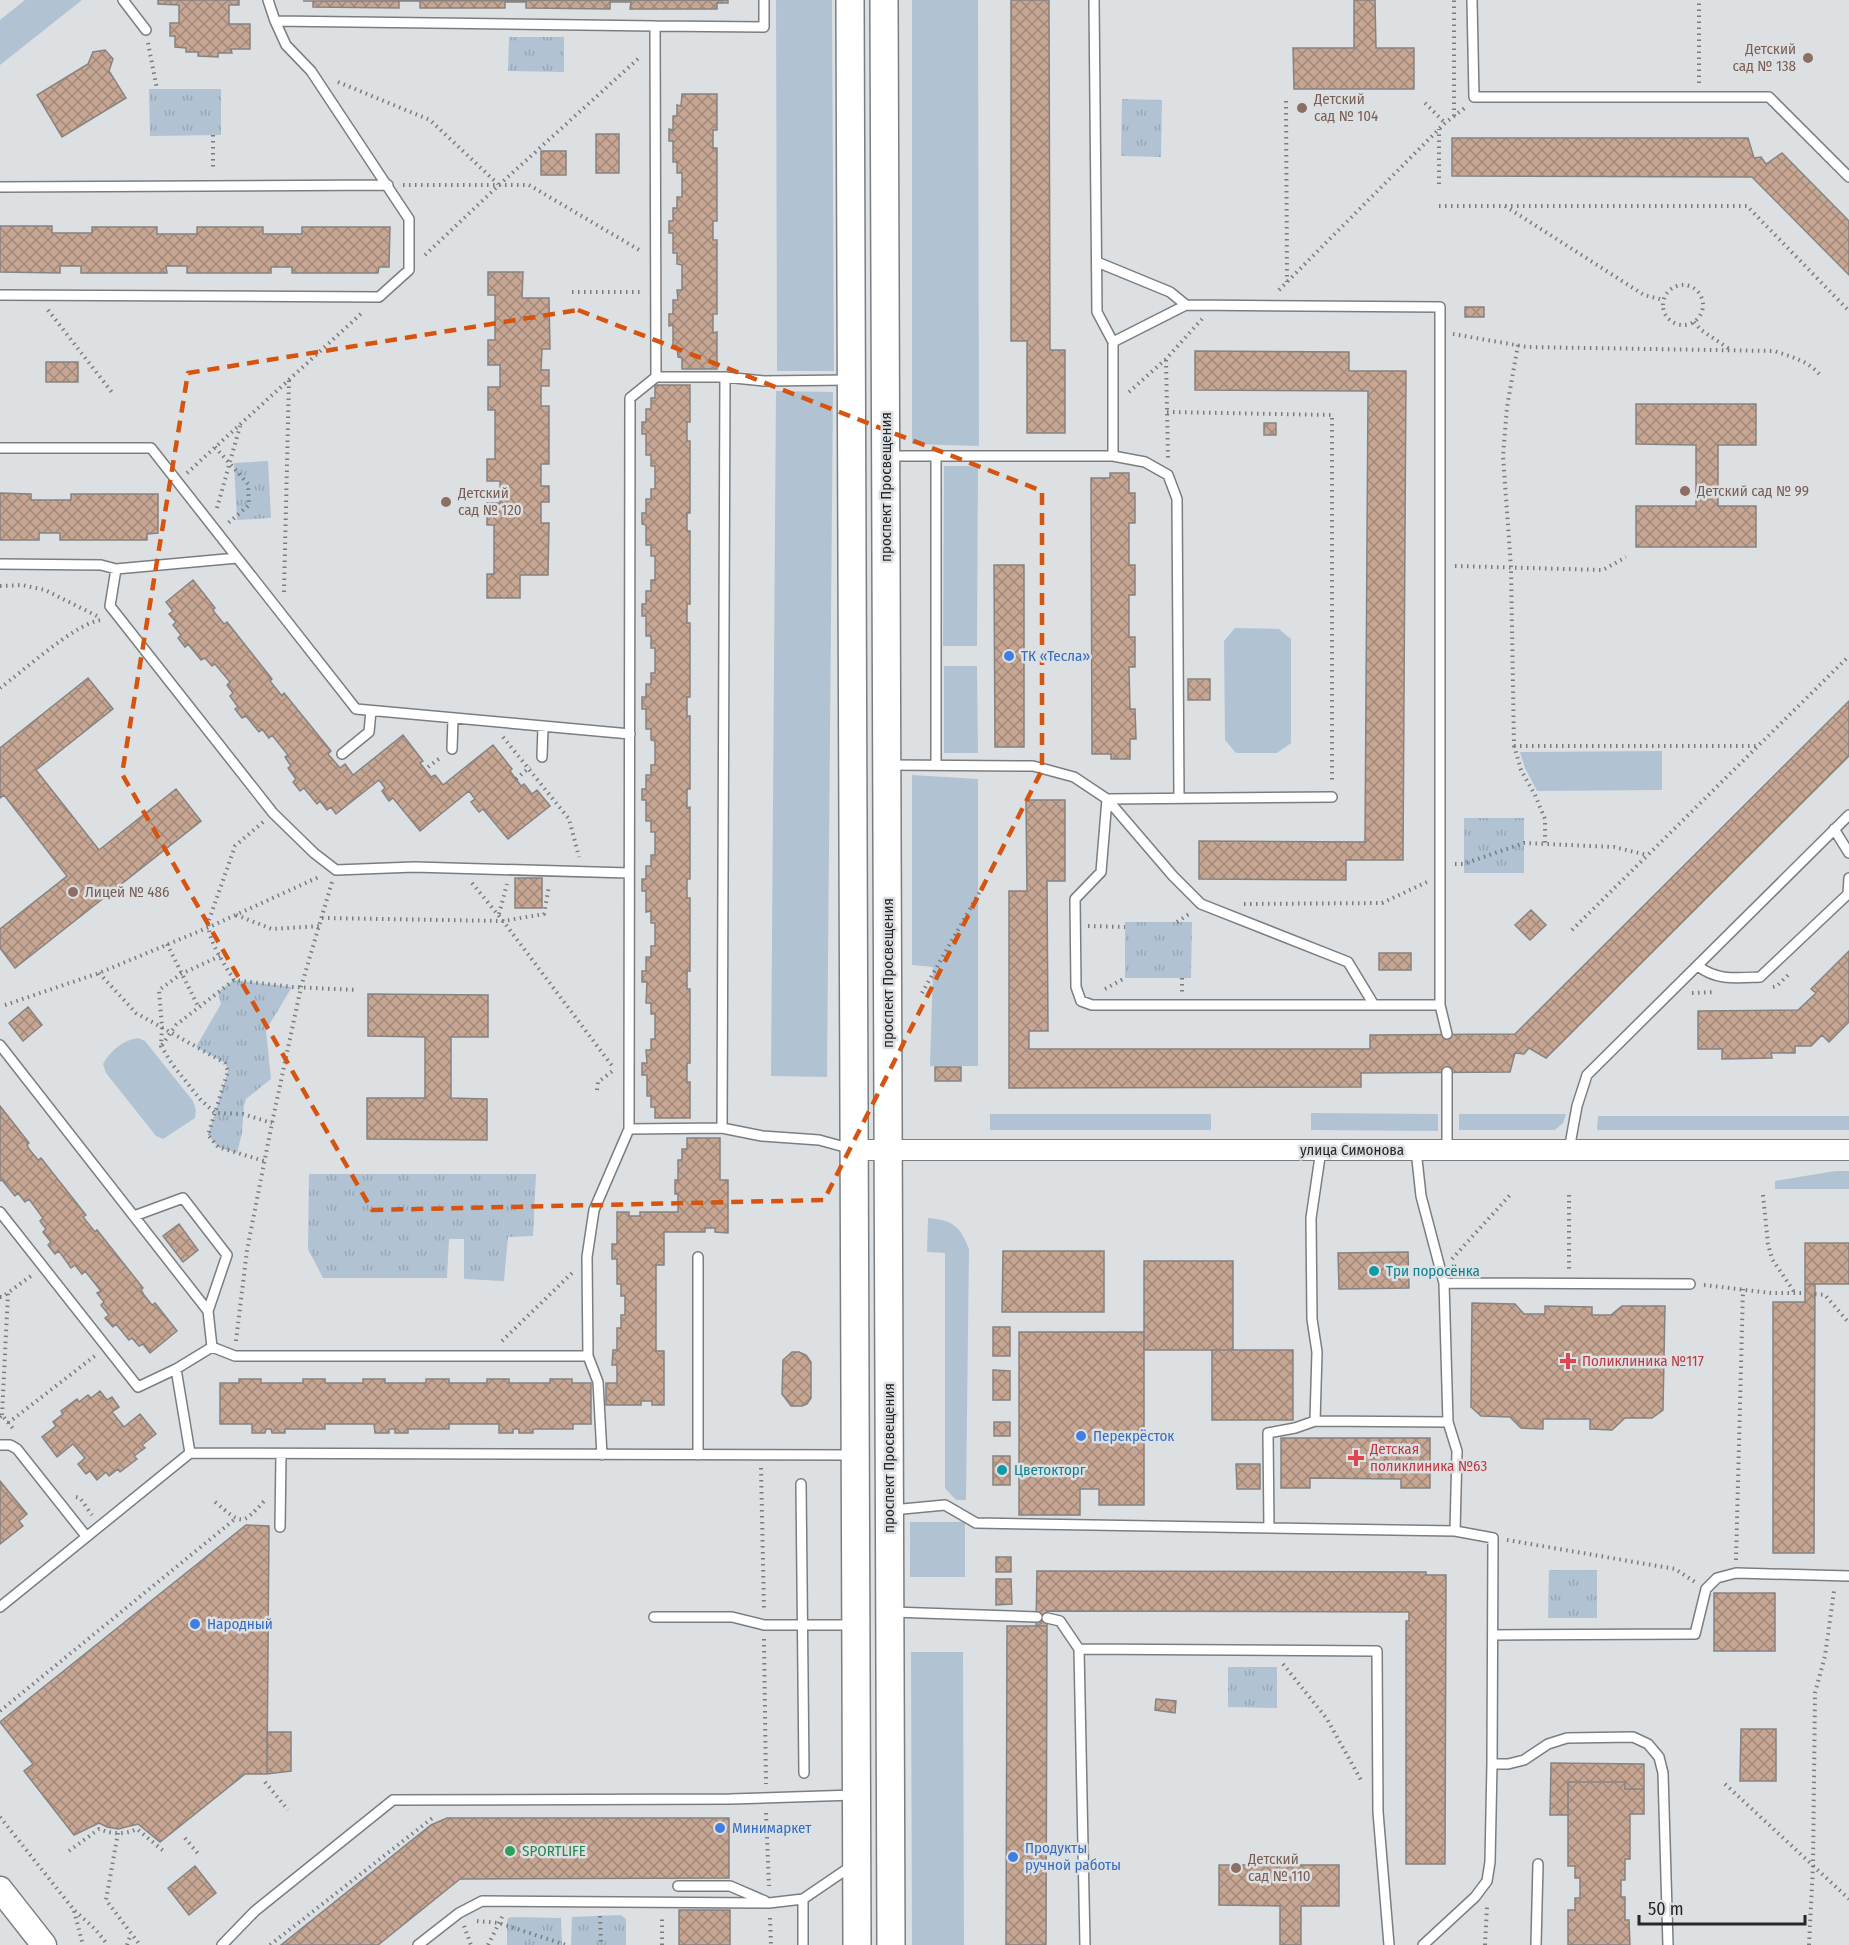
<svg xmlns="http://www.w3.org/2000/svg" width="1849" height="1945" font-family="'Fira Sans Condensed',sans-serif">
<defs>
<pattern id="park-tufts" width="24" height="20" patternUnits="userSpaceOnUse" patternTransform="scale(1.5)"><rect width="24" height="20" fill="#b1c2d2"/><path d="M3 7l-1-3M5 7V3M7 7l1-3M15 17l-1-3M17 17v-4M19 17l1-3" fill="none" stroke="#98a7b4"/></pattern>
<pattern id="building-cross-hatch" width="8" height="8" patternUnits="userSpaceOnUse" patternTransform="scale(1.5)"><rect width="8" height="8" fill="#c7a794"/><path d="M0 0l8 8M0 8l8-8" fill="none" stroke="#a18879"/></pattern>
</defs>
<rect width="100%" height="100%" fill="#dde0e3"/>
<!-- grass -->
<path fill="#b1c2d2" d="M25 0H82L0 65V20Z
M776 0H832L834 371H777Z
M912 0H978L979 446 912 444Z
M776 391 833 392 827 1077 771 1076Z
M944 466H978L977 646H943Z
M1235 628 1279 629 1291 639V743L1277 753H1236L1225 740 1224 641Z
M944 666H977L978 753H944Z
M1662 751V790L1537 791 1525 768 1520 752Z
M912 775 978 779V1066H930L933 967 912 965Z
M138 1038 145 1041 193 1101 196 1110 195 1118 163 1139 156 1136 106 1073 103 1064C110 1051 123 1040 138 1038Z
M1311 1113 1438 1114V1131L1311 1130Z
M990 1114H1211V1130H990Z
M1459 1114H1566L1563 1123 1555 1130H1459Z
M1598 1116H1849V1130H1597Z
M1835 1171H1849V1189H1775V1181Z
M928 1218C953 1220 960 1226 969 1249L966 1500H956L945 1488V1253L927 1252Z
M910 1522H965V1577H910Z
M911 1652H963L964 1945H912Z"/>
<!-- park -->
<path fill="url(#park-tufts)" d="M509 37H564V72L508 71Z
M149 89H221V135L150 136Z
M1122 99 1162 100 1161 157 1121 156Z
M268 461 271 518 237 520 234 463Z
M1464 818H1524V873H1464Z
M1125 922H1192L1191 978H1125Z
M234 980 292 987 266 1030 271 1079 246 1099 244 1105 242 1133 237 1153 218 1147 208 1135 228 1071 225 1063 196 1047 221 1004 218 992Z
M309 1174H536L533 1236 508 1237 504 1281 464 1279V1239H449L447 1278H323L308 1249Z
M1549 1570H1597V1618H1548Z
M1228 1667H1277V1708L1228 1707Z
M621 1915 626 1919V1945H571L572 1917Z
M512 1917 561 1918 562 1945H507V1921L508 1918Z"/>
<!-- building -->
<path fill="url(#building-cross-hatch)" stroke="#868381" stroke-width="1.5" d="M158 0H239V5H229V24H250V49H231L232 53H218V57L198 56V52H186V48L175 47V36H170V23H179V5L158 4Z
M728 0V3H717V9H630L631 2H610V9L526 8V2H505V8H420V1H399V8L313 7V1H303Z
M1011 0H1049L1050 350H1065V433H1027V341H1011Z
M1354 0H1375L1376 48H1414V89H1294L1293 48H1354Z
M105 50 113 59 109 71 126 98 62 137 37 95 88 64 93 52Z
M682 94H717V130H713V148H717V221H713V240H717V314H713V333L717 332V369H682V358L678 357 677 346H673V325L669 326V314H673V300H678L677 290H682V265L677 264V253H673V233H669V221H673V208H677V197H682V173H677V162H673V141H669V129L673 130V116H677V105L681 106Z
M596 134H619V173H596Z
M1452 138H1748L1754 158 1761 157 1766 164 1782 153 1849 221V275L1752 177 1452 176Z
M541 151H566V175H541Z
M0 226H52V233H92V227H157V234H197V227H263V234H302V227H390L389 267H379L378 273H292V267H271V273H187V266H166L167 273H81V266H60V273L0 272Z
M488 272H523L522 298H549L550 349H542L541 370H549V386H541V406H549V464H541V486H549V502H541V523H549L548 575H520V598H487V574H494V525H487V503H500V481H487V459H495V410H488V387H500V365H488V340H495V295H488Z
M1465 307H1484V317H1465Z
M1195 351 1349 352V371H1406L1403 860H1346V880L1199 879V841L1365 842 1368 391 1195 390Z
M46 362H78V382H46Z
M655 385H690V422H687V441H690V513H687V531H690V604H687V623H690V697H687V716H690V789H687V808L690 807V879H687V898H690V971H687V989H690V1063H687V1082H690V1118H655V1107H651V1096H647V1075H642V1063H647L646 1050H651V1039H655V1014H651V1003H646L647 982H642V971H646V957H651V946H655V923H651V911L646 912V891H642V879H646V866H651V855H655V832H651V821H646V800H642V789H646V775H651V765H655V741L651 740V729H646V709H642V697H646V684H651V673H655V648H651V636H646V616H642V604H646V591H651V580H655V556H651V545H646V525L642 524V513H646V499H651V489H655V466H651V455H646V434H642V422H646V409H651V398H655Z
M1636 404H1756V445H1718V506H1756V547H1636V506H1696V445L1636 444Z
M1264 423H1276V435H1264Z
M1110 473H1129V493H1135V523H1129V565H1135V595H1129V637H1135V667H1129L1130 709H1135L1136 739H1130V759H1111V754H1092L1091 478H1110Z
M0 493 31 494V500H71V494H158V533L147 534V540H60V533H39V540H0Z
M994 565H1024V747H995Z
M193 580 215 608 213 610 215 613 224 624 227 622 272 679 270 681 282 696 284 693 331 751 328 754 340 768 345 764 353 775 403 735 423 761 420 763 431 777 435 775 443 785 493 745 512 769 510 771 521 786 524 784 532 794 537 790 550 806 508 839 483 809 479 812 471 802 475 799 469 791 420 831 393 798 389 801 382 791 385 788 379 780 336 814 331 807 327 810 320 801 317 804 304 788 300 791 293 782 296 779 288 768 291 766 285 757 288 755 272 735 269 738 262 729 259 732 246 716 242 718 235 709 238 707 230 696 233 693 227 685 230 682 215 664 212 666 205 658 201 660 188 644 185 647 178 638 181 635 173 625 176 622 169 614 173 611 166 602Z
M88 678 113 709 36 770 99 850 176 789 201 821 15 968 0 948V929L67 876 4 795 0 798V748Z
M1188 679H1210V700H1188Z
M1849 701V756L1546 1058 1529 1048 1524 1054 1515 1053 1510 1072 1361 1073V1087L1009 1088V891H1027L1026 800H1065V881H1047L1048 1031H1029V1049H1370V1035L1515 1034Z
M515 878H542V908H515Z
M1531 910 1546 925 1530 940 1515 925Z
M1849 951V1022L1829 1042 1822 1035 1811 1046H1795V1053H1771L1772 1058 1722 1059V1049H1698V1011L1798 1010 1816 993 1811 989Z
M1379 953H1411V970H1379Z
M368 994 488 995V1037H451V1098L487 1099V1140L367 1139V1098H425V1037L368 1036Z
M28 1007 42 1025 23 1041 9 1023Z
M935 1067H961V1081H935Z
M0 1106 29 1143 27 1145 29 1149 38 1160 41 1158 86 1215 83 1217 95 1232 97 1230 143 1288 141 1290 144 1295 152 1305 155 1303 177 1331 150 1353 143 1344 139 1346 132 1338 129 1340 116 1324 113 1327 105 1318 109 1315 101 1305 104 1302 97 1293 101 1291 85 1271 82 1274 75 1265 71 1268 59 1251 55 1254 48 1245 51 1242 43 1232 46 1229 40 1221 43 1218 29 1199 25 1202 18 1193 15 1196 2 1180 0 1181Z
M687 1138H720V1180H728V1233L715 1232V1228H705V1232H664V1265H656V1351H664V1405H652V1401H641V1405H606V1383H617V1365H612L613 1350H617V1328H621V1315H625V1296H621V1284H617V1259H612V1244H617V1212H629V1216H640V1212H678V1194H675V1180H678V1160H682V1149H687Z
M179 1224 198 1250 183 1262 163 1236Z
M1805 1243H1849V1284H1805Z
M1003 1251H1104V1312H1002Z
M1408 1252 1409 1288 1339 1289 1338 1253Z
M1144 1261H1233V1350H1144Z
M1805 1284H1815L1814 1553H1773V1302H1805Z
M1472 1303 1515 1304 1524 1314H1545V1306L1592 1307V1315H1611L1622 1306H1665L1663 1410 1652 1418H1625L1612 1430 1590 1429V1419H1543V1429L1521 1428 1510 1417 1481 1416 1471 1407Z
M993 1327H1010V1356H993Z
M1019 1332H1144V1505H1099V1489H1080V1515H1019Z
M1212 1350H1293V1420H1212Z
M792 1352H799L806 1355 811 1362V1398L807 1404 802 1406H791L782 1394 783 1360Z
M993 1370 1010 1371V1400H993Z
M239 1379H261V1383H303V1379H325V1383H363V1379H385V1383H426V1379H449V1383H487V1379H509V1383H550V1379H572V1383H591V1424H573V1429H533V1433H519V1429H513V1433H499V1424H449V1429H408V1433H395V1429H389V1433H375L374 1424H325V1429H285V1433H272L271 1429H266L265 1433H252V1424H220V1383H239Z
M100 1391 107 1400 112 1397 119 1407 112 1412 124 1427 140 1414 156 1434 142 1445 145 1448 134 1456 137 1459 120 1472 118 1469 109 1476 106 1472 97 1480 90 1471 86 1474 78 1464 85 1458 73 1444 57 1457 42 1437 56 1426 53 1422 63 1414 61 1411 77 1399 79 1402 88 1395 91 1398Z
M994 1422H1010V1436H994Z
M1281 1438H1430V1488H1401V1479L1310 1478V1488H1281Z
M993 1456H1010V1485H993Z
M1236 1464H1260V1489H1237Z
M0 1481 27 1514 19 1521 23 1526 0 1544Z
M246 1525 269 1526 267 1774H245L160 1842 138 1824 118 1829 107 1827 99 1823 74 1835 24 1771 33 1764 0 1722Z
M996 1557H1011V1572H996Z
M1037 1571 1426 1572V1575H1446L1445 1864H1406V1621H1409V1612L1047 1611V1626H1036Z
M996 1579H1011L1012 1604 996 1605Z
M1714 1593H1775V1651H1714Z
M1007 1626H1047L1046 1945H1006Z
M1156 1699 1176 1701 1175 1713 1155 1710Z
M1741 1729H1776V1781H1740Z
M267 1732H291V1771L267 1774Z
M1551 1763 1644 1764V1789H1625V1782H1568V1815H1550Z
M1568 1782H1625V1789H1644V1814H1630V1859H1625V1880H1621V1897H1625V1920H1629L1630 1945H1568V1910H1575V1898H1580V1878H1575V1866H1568Z
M447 1818H729V1878L460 1879 378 1945H281L431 1825Z
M1219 1865H1339V1906H1301V1945H1280V1906L1219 1905Z
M195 1866 216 1893 189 1915 168 1888Z
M679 1910H730V1945H679Z"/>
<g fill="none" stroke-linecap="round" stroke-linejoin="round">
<defs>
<path id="service" d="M123 0 146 30
M268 0 275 21 655 26
M1472 0 1474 97H1769L1849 177
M0 187 388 185
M1097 262 1170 292 1186 305
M0 295 379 297 409 270V219L311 71 286 45 275 21
M656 377 655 26 764 27V0
M0 448H151L356 709 630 734
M936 455V765
M888 456H1113V342L1097 312 1094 0
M1113 456 1145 462 1168 475 1177 499 1179 798
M237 558 116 569 110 606 273 813 314 853 336 870 414 867 629 873
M0 564 101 565 116 569
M452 749 453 719
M342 754 369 732 371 711
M542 757 543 727
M891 765 1033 766 1074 777 1107 799 1101 872 1075 899 1076 987 1081 1001 1092 1005H1440V307L1186 305 1113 342
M1107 799 1173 876 1201 904 1348 962 1374 1005
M1107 799 1332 797
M1834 829 1849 853
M1698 966C1717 981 1737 978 1760 977L1848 894 1849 878
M1440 1005 1447 1034
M0 1045 208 1311 212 1347
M1447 1072V1150
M722 1128 725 377
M629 1129 722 1128 762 1136 819 1140 852 1149
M1416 1150 1421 1196 1444 1283 1448 1422 1457 1451 1455 1531 1493 1538 1492 1764 1490 1862 1487 1881 1475 1897 1423 1945
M1569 1150 1577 1106 1587 1075 1849 815
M0 1212 138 1387 176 1369 212 1347
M134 1216 183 1198 227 1255 208 1311
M698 1257V1455
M1444 1283 1690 1284
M212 1347 235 1356H588
M176 1369 190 1453
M1315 1421 1317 1352 1312 1319 1311 1218 1321 1150
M0 1445H10L17 1449 86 1536
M602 1455 598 1382 588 1356 587 1257 594 1210 629 1129 630 398 656 377H725L764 381 849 380
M801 1484 804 1773
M892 1510 945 1505 976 1523 1455 1531
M280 1527 281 1455
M1269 1528 1268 1433 1295 1428 1315 1421 1448 1422
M0 1607 190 1453 853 1455
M892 1612 1037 1617
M654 1617H732L764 1625H854
M1047 1618 1060 1621 1079 1649 1085 1945
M1493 1635 1695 1634 1706 1589 1717 1578 1736 1573 1849 1576
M1079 1649 1377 1651 1378 1812 1389 1945
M1492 1764H1508L1524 1760 1548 1744 1567 1738 1633 1737 1648 1744 1659 1757 1663 1773 1668 1945
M678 1886H730L765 1901
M222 1945 255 1911 393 1800 730 1799 854 1795
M418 1945 459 1913 482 1901 769 1903 803 1899
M803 1945V1899L853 1865
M1536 1945 1538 1864"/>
<path id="minor" d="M855 1150H1849"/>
<path id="tertiary" d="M0 1889 44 1945"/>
<path id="secondary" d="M850 0 857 1945
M884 0 891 1945"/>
</defs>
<!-- service casing -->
<use href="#service" stroke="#7b7e80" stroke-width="12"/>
<!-- minor casing -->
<use href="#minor" stroke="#7b7e80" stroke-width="22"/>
<!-- tertiary casing -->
<use href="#tertiary" stroke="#7b7e80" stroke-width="27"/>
<!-- secondary casing -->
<use href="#secondary" stroke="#7b7e80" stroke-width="30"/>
<!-- path -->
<path stroke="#7a7c7e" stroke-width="4" stroke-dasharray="1.5 4.5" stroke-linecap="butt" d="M148 43 157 89
M338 82 430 120 498 184
M1699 83V0
M1286 101 1287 282
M1425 103 1445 123
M1454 116V0
M213 135V171
M1439 184V129
M403 185H529L641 251
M1439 206H1747L1849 311
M1505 206 1644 295 1663 300
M425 255 499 185 640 57
M1663 305a20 20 0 1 1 40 0a20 20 0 1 1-40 0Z
M1279 290 1445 123 1466 107
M572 292H642
M48 310 114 395
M1694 322 1701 330 1731 350
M1453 334 1527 347 1774 351C1792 357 1809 361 1821 376
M1518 345 1507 407 1503 456 1511 567 1514 746 1521 770 1535 795 1545 819V844
M1166 360 1168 458
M1129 392 1166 359 1202 319
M1167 412 1332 415V783
M215 447 248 484 249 505 227 524
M187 473 363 312
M217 508 240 426
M1455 566 1603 570 1626 557
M0 586 22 585 45 590 97 616
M284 592 289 380
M0 688C22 672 78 621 102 620
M503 737 569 819 579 857
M1514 746H1758
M428 767 440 758
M516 779 530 767
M263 822 235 846 209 920C205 937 225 965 234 980L292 987 357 990
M1455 864H1463L1524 843 1614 847 1647 855
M472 883 503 921 613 1067
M1244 904 1382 903 1427 882
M499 914 507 884
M236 915 272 929 320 926
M322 918 503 921 544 914 549 886
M1177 922 1189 914
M1088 926 1125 927
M1572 930 1849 656
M167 944 199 1008
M220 956 181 974 159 990 162 1027 161 1046 172 1064 200 1099 215 1113 243 1114 272 1123
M99 973 136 1013 225 1063 228 1071 208 1135 218 1147 264 1161
M1182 978V992
M1773 987 1777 986 1788 975
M1105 989 1125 978
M922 993 983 886
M1692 993 1715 992
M5 1005 99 973 207 928 321 876
M162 1045 176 1025 234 980
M597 1090 598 1082 614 1070
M1569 1195V1269
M1763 1195 1768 1244 1772 1259 1795 1293
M1452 1259 1510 1195
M1704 1285 1771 1293H1805
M1815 1294 1825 1295 1849 1323
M0 1297H2L31 1276
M236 1341 247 1250 272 1123 301 987 332 882
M502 1341 572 1273
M2 1415 8 1293
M0 1417 2 1415 15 1431
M8 1423 96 1355
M761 1468 764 1610
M76 1497 80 1498 92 1515
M215 1502C242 1524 241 1527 265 1500
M1507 1540 1675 1569 1695 1582
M1736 1560 1743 1289
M764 1639 766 1784
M1283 1664 1327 1719 1362 1782
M0 1711 235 1519
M265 1782 288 1810
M1725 1784 1849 1899
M766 1813 769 1886
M0 1817 74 1910 95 1929 108 1945
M118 1833 106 1900 140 1945
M185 1838 199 1855
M69 1851 99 1829C112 1834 124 1835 137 1829L166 1853
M74 1911 83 1945
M600 1916 601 1945
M770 1918 771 1945
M477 1921 499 1923 566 1945
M464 1926 471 1945
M127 1945 131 1934
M270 1945 435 1816
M488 1945 503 1915
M662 1945V1918
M1485 1945 1487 1906
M1809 1945 1813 1866 1815 1693 1825 1656 1834 1591"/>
<!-- service -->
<use href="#service" stroke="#fff" stroke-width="9"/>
<!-- minor -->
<use href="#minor" stroke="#fff" stroke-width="20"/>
<!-- tertiary -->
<use href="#tertiary" stroke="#fff" stroke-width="24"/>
<!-- secondary -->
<use href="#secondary" stroke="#fff" stroke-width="27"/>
</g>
<!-- marked area -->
<path fill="none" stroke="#d5540f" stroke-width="4.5" stroke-dasharray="12 8" stroke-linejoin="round" d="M578 310 1042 491V770L824 1200 372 1210 122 774 188 373Z"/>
<!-- markers -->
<g fill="#8d6e63" stroke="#dde0e3" stroke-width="2">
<circle cx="1808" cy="58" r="6"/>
<circle cx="1302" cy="108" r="6"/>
<circle cx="1685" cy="491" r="6"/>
<circle cx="446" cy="502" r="6"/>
<circle cx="73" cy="892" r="6"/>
<circle cx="1236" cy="1868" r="6"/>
</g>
<g fill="#3f7fe0" stroke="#dde0e3" stroke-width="2">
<circle cx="1009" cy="656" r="6"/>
<circle cx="1081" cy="1436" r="6"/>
<circle cx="195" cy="1624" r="6"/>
<circle cx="720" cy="1828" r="6"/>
<circle cx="1013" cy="1857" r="6"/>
</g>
<g fill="#0f9aa8" stroke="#dde0e3" stroke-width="2">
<circle cx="1374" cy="1271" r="6"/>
<circle cx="1002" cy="1470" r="6"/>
</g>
<g fill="#e0444e" stroke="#dde0e3" stroke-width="2">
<path d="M1565 1352h6v6h6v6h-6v6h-6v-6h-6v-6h6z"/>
<path d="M1353 1449h6v6h6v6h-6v6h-6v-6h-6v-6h6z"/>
</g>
<circle fill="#2e9e5b" stroke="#dde0e3" stroke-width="2" cx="510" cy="1851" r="6"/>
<g text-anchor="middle" stroke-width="5" stroke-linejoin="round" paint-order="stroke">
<!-- education labels -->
<g font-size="15" fill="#785e54" stroke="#dde0e3" text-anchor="start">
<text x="1796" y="54" text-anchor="end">Детский<tspan x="1796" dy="17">сад № 138</tspan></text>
<text x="1314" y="104">Детский<tspan x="1314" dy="17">сад № 104</tspan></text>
<text x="1697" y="496">Детский сад № 99</text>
<text x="458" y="498">Детский<tspan x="458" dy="17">сад № 120</tspan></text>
<text x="85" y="897">Лицей № 486</text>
<text x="1248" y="1864">Детский<tspan x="1248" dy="17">сад № 110</tspan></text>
</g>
<!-- street labels -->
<g font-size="15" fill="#262728" stroke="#dde0e3">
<text transform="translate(886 487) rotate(-90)" y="5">проспект Просвещения</text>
<text transform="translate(888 973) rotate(-90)" y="5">проспект Просвещения</text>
<text x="1352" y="1155">улица Симонова</text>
<text transform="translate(889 1458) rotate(-90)" y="5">проспект Просвещения</text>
</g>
<!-- shop labels -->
<g font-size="15" fill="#366cbe" stroke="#dde0e3" text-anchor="start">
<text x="1021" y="661">ТК «Тесла»</text>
<text x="1093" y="1441">Перекрёсток</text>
<text x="207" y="1629">Народный</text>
<text x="732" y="1833">Минимаркет</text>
<text x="1025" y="1853">Продукты<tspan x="1025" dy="17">ручной работы</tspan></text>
</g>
<!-- culture labels -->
<g font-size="15" fill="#0d838f" stroke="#dde0e3" text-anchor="start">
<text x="1386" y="1276">Три поросёнка</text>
<text x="1014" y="1475">Цветокторг</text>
</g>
<!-- health labels -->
<g font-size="15" fill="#be3a42" stroke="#dde0e3" text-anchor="start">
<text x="1582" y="1366">Поликлиника №117</text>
<text x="1370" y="1454">Детская<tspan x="1370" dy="17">поликлиника №63</tspan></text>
</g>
<!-- leisure labels -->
<g font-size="15" fill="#27864d" stroke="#dde0e3" text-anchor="start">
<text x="522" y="1856">SPORTLIFE</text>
</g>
</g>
<!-- scale -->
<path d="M1639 1915v9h166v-9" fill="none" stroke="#262728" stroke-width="3"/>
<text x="1648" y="1915" font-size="18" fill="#262728" stroke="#dde0e3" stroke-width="4.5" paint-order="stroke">50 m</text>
</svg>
